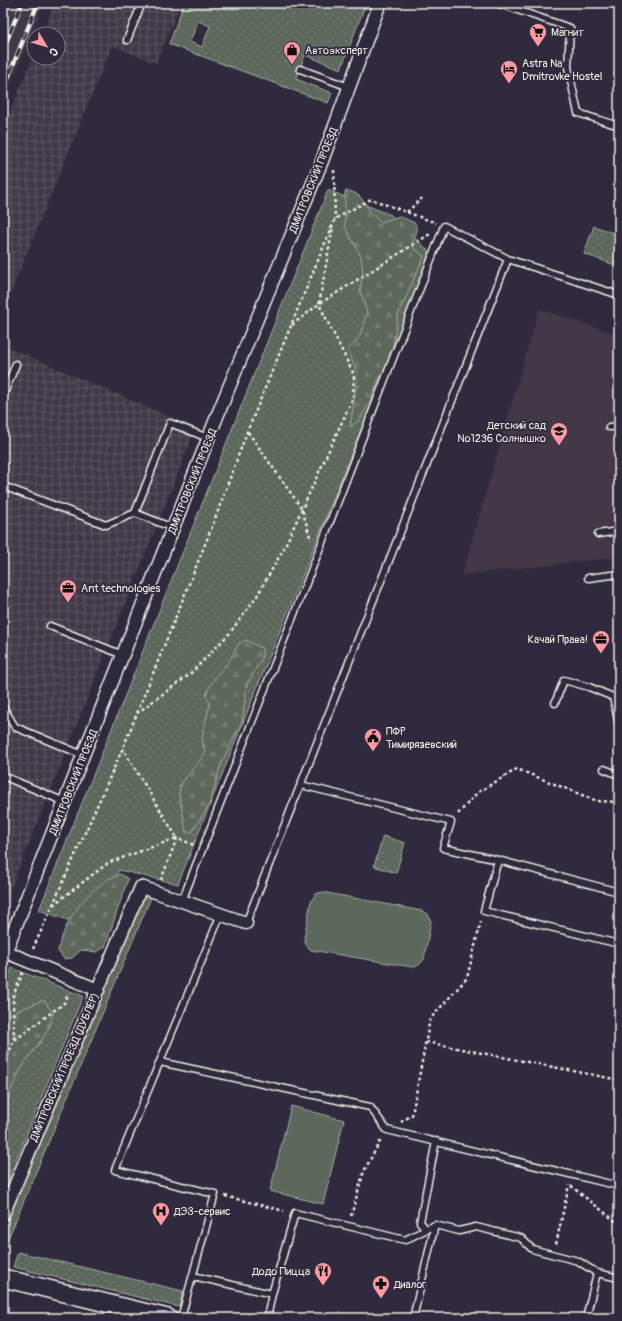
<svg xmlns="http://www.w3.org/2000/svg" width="622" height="1321" font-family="Pangolin,sans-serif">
<defs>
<pattern id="industrial-grid" width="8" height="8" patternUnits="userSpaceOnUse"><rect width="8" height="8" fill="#423946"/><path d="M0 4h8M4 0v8" fill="none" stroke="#5e5661"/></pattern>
<pattern id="grass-dots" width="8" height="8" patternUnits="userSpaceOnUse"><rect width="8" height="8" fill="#5c675c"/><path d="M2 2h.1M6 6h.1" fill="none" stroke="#747d73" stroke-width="1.8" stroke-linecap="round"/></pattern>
<pattern id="forest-firs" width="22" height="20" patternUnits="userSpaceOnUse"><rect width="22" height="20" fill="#5c675c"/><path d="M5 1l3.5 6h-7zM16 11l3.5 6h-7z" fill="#747d73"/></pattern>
</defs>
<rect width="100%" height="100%" fill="#2f2a3d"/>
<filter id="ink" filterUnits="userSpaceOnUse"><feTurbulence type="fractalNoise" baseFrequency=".025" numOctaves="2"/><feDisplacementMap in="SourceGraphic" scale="8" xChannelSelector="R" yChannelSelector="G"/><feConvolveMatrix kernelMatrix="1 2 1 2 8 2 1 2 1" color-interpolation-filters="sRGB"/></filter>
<g filter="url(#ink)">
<!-- built -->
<path fill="#423946" d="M3 3H44L3 102Z
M539 309 619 335V557L462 575Z"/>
<!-- industrial -->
<path fill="url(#industrial-grid)" d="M55 3H181L156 63 112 46 3 311V130L34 54V58H58V34H42Z
M3 345 196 428 3 908Z"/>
<!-- grass -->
<path fill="url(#grass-dots)" stroke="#a8aca2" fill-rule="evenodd" d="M184 3H320L328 6 330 3H366L341 69 305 55 296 79 332 93 328 103 169 44ZM198 21 210 26 202 47 190 42Z
M328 190 391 215 432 254 178 884 119 870 91 928 39 910Z
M594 226 619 235V255L615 265 584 254Z
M383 836 405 843 396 873 374 866Z
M145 892 152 895 8 1239 3 1238V1228Z
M12 968 83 996 3 1192V990Z
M18 1252 183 1291 179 1307 13 1267Z"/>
<!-- forest -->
<path fill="url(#forest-firs)" stroke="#a8aca2" d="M345 191C367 191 364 214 382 222L399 216 415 223 417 231 411 246 424 256 398 315 391 358 379 379 370 402 359 420 350 427 358 375 348 350 360 336 367 312 360 290 363 272 361 256 345 227Z
M246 640 262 648V658L247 684 242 722 221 764 209 805 192 832H186L179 794 180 785 205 754 202 738 210 703 206 696C211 675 232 664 238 644Z
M121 874 128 879 105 947 97 952 81 950 72 958 64 959 58 951C64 923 80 899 104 882 108 878 115 877 121 874Z
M44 1000 53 1013C49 1039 27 1053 17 1077 14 1083 10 1090 9 1097 6 1111 11 1119 3 1133V1024L12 1013Z"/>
<!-- pitch -->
<path fill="#5c675c" stroke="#a8aca2" d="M322 892 422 911 428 914 431 922 424 959 419 965 412 967 311 950 306 945 304 938 311 901 316 894Z
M291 1106 344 1120 323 1204 270 1191Z"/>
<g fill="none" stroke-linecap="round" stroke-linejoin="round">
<defs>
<path id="lane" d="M497 3 570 28 568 67 578 113 619 126
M127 40 142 3
M300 69 349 87
M3 396 16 364
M609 427 619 426
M3 486 106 525 135 513
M173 528 135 513 170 423 208 438
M598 534 619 531
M588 578 619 574
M50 626 123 655
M555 703 564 680 589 687 613 697 619 725
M3 707 15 727 83 755
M604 769 619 775
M3 776 65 802
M301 785 451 822 443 848 498 860 619 892
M498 860 484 911 619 944
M182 901 316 558 444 226 508 259
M246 923 508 259 619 295
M160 1062 370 1107 387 1130 619 1186
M426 1229 420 1222 436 1141
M193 1276 272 1294
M181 1318 215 1194 115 1170 221 914
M267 1318 272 1294 295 1213 405 1240 435 1225
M413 1318 435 1225 459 1231 476 1227 521 1238 532 1249 578 1261 597 1273
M586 1318 597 1273 619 1278"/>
<path id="street" d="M6 952 98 990
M3 958 218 414 322 161 380 3
M3 1214 141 887 246 923"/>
<path id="secondary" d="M3 1278 168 1318"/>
</defs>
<!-- lane casing -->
<use href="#lane" stroke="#f4f1e8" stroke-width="9"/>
<!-- street casing -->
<use href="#street" stroke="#f4f1e8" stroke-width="15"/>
<!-- secondary casing -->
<use href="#secondary" stroke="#f4f1e8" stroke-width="20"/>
<!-- path -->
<path stroke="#f4f1e8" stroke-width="2.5" stroke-dasharray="3 3" stroke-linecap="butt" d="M3 9 6 3
M334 170 335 219
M407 212 422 198
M292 325 319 304 430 234
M248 432 302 509 311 540
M137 713 189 675 229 634 257 596 284 548 353 398 354 375 319 304 333 226
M458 814 477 793 517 769 597 801 619 802
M161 880 177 838 194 845
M53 905 108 863 177 838 123 749
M33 949 123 748 212 527 247 432 335 219 371 199 436 223
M15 1040 64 1003 69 993
M426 1042 619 1080
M3 1067 14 1040 13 996 23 972
M401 1122 412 1115 430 1019 467 978 481 921
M571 1186 619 1224
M225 1196 284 1211
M351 1216 364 1171 382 1138
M556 1244 569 1185"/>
<!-- lane -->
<use href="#lane" stroke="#2f2a3d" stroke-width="6"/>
<!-- street -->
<use href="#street" stroke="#2f2a3d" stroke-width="12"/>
<!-- secondary -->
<use href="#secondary" stroke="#2f2a3d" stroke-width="17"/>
<defs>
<path id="rail" d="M3 50 22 3
M3 90 38 3"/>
</defs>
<!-- rail casing -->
<use href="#rail" stroke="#f4f1e8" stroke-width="4.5"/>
<!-- rail -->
<use href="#rail" stroke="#2f2a3d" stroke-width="3" stroke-dasharray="9" stroke-linecap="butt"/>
</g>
</g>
<!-- icons -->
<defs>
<symbol id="supermarket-pin" viewBox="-11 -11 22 30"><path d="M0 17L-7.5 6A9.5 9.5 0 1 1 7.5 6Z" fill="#ff9aa2" stroke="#2f2a3d"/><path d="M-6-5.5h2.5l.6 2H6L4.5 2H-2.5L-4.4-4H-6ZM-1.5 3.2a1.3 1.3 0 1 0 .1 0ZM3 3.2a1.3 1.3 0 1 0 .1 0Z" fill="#111"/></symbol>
<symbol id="shop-pin" viewBox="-11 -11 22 30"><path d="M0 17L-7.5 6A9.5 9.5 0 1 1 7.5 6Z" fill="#ff9aa2" stroke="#2f2a3d"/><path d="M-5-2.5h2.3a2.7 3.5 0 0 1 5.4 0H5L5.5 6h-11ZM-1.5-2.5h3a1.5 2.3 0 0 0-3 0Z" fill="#111"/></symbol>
<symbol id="hotel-pin" viewBox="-11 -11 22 30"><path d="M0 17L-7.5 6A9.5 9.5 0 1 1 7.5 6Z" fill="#ff9aa2" stroke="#2f2a3d"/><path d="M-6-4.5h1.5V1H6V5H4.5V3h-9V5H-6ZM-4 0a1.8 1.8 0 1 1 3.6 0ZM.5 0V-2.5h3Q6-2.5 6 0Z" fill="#111"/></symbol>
<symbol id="school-pin" viewBox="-11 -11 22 30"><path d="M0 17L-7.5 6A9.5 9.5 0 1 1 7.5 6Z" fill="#ff9aa2" stroke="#2f2a3d"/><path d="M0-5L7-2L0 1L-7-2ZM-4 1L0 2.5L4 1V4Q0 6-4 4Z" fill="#111"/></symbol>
<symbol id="office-pin" viewBox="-11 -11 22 30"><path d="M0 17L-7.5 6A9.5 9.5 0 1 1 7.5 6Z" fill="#ff9aa2" stroke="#2f2a3d"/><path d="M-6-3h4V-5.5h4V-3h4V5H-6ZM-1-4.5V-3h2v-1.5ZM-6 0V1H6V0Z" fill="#111"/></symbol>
<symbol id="civic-pin" viewBox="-11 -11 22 30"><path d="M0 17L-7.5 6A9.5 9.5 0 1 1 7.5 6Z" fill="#ff9aa2" stroke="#2f2a3d"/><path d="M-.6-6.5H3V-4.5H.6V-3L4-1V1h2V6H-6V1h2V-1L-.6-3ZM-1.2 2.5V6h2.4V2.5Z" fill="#111"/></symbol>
<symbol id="hospital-pin" viewBox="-11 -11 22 30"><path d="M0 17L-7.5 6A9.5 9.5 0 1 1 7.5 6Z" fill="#ff9aa2" stroke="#2f2a3d"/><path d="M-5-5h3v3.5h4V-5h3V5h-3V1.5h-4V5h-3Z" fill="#111"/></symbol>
<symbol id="restaurant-pin" viewBox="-11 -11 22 30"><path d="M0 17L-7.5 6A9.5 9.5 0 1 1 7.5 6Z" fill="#ff9aa2" stroke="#2f2a3d"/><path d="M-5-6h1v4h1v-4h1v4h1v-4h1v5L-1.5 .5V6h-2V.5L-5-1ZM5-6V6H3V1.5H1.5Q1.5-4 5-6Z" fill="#111"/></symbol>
<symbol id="pharmacy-pin" viewBox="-11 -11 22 30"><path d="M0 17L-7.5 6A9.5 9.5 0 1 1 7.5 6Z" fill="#ff9aa2" stroke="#2f2a3d"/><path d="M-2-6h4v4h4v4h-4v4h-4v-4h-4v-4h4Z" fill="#111"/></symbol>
</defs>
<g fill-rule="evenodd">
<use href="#supermarket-pin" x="528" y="22" width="20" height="27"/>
<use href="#shop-pin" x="282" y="40" width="20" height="27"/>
<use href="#hotel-pin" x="499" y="59" width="20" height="27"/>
<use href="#school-pin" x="549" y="421" width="20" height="27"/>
<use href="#office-pin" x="58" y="578" width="20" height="27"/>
<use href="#office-pin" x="591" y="629" width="20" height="27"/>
<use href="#civic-pin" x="363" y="727" width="20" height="27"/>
<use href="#hospital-pin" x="151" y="1201" width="20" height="27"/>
<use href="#restaurant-pin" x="313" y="1261" width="20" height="27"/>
<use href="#pharmacy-pin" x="371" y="1274" width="20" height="27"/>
</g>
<g text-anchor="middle" stroke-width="3.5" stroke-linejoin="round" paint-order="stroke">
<!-- poi labels -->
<g font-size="11" fill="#f4f1e8" stroke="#2f2a3d" text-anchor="start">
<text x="551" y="36">Магнит</text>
<text x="305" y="54">Автоэксперт</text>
<text x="522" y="67">Astra Na<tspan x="522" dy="13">Dmitrovke Hostel</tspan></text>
<text x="546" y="429" text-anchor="end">Детский сад<tspan x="546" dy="13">№1236 Солнышко</tspan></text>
<text x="81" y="592">Ant technologies</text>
<text x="588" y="643" text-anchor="end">Качай Права!</text>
<text x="386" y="735">ПФР<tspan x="386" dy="13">Тимирязевский</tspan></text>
<text x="174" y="1215">ДЭЗ-сервис</text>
<text x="310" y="1275" text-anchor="end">Додо Пицца</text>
<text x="394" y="1288">Диалог</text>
</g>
<!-- street labels -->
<g font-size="11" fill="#f4f1e8" stroke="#2f2a3d">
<text transform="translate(313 180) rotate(-68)" y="4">ДМИТРОВСКИЙ ПРОЕЗД</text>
<text transform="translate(192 481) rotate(-68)" y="4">ДМИТРОВСКИЙ ПРОЕЗД</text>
<text transform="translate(73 782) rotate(-68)" y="4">ДМИТРОВСКИЙ ПРОЕЗД</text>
<text transform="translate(64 1067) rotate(-67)" y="4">ДМИТРОВСКИЙ ПРОЕЗД (ДУБЛЁР)</text>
</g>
</g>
<!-- margin -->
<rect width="622" height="1321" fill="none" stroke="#2f2a3d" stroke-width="16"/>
<rect x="8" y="8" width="606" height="1305" fill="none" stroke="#f4f1e8" stroke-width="1.5" filter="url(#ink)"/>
<!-- north arrow -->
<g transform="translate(46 46) rotate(128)"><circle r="19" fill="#2f2a3d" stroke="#7e7a81"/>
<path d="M0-3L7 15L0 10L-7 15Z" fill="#ff9aa2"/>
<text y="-6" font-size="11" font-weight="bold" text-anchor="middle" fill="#f4f1e8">С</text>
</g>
</svg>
